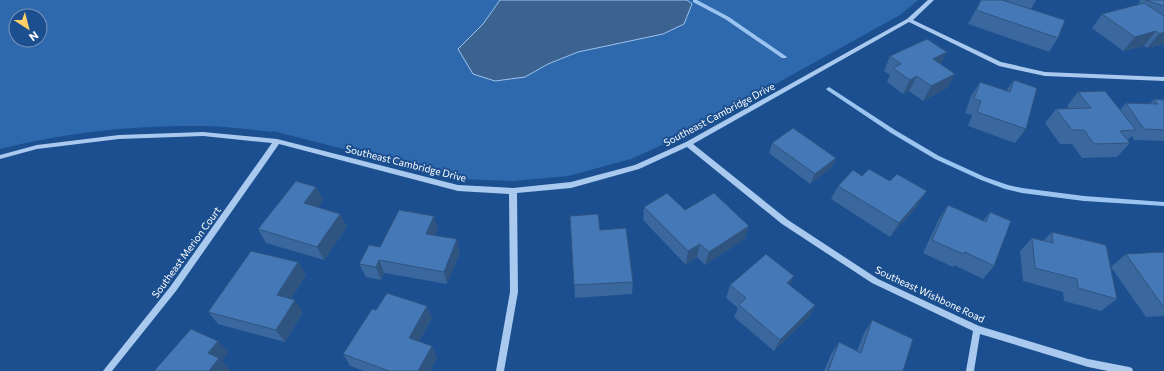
<svg xmlns="http://www.w3.org/2000/svg" width="1164" height="371" font-family="Commissioner,sans-serif">
<rect width="100%" height="100%" fill="#1b4f8f"/>
<!-- green -->
<path fill="#2e69ad" fill-rule="evenodd" d="M0 0H500L483 24 459 49 525 77 548 64 578 52 663 34 684 24 692 5 687 0H918L900 15 680 137 631 159 568 176 513 181 461 179 273 131 272 132C250 130 227 126 205 126 137 125 66 132 0 149ZM16 16H40V40H16Z"/>
<!-- water -->
<path fill="#3c6290" stroke="#9cc4f0" d="M500 0H687L692 4 684 24 663 34 578 52 548 64 525 77 495 81 473 74 458 49 483 24Z"/>
<g fill="none" stroke-linecap="round" stroke-linejoin="round">
<!-- stream -->
<path fill="#9cc4f0" fill-rule="evenodd" d="M693 0H697L729 17 787 57 786 58H782L725 19 693 2Z
M829 87 895 130 939 156 985 177 1008 185 1022 188 1084 196 1164 202V206L1084 201 1022 193 1005 189 981 180 935 159 891 133 827 90 826 89Z"/>
<!-- minor -->
<path fill="#a9c9ee" fill-rule="evenodd" d="M928 0H934L913 20 1001 62 1045 72 1164 77V81L1045 76 999 66 909 22 693 144 788 220 878 279 979 326 1088 359 1129 367 1132 368 1133 371H1108L1088 367 980 334 974 371H966L973 331 872 283 782 224 687 147 639 169 571 188 517 193 518 292 504 371H496L510 292 509 194 458 191 279 144 176 291 112 371H103L170 287 272 143 203 136 119 139 37 149 0 159V155L37 145 119 135 203 132 277 139 458 185 513 188 571 182 635 165 686 142 907 19Z"/>
</g>
<!-- wall -->
<path fill="#3a679d" d="M981 0H1036L1031 9 1058 38 1049 52 968 24Z
M1140 0H1164V44L1147 48 1144 46 1123 51 1092 28 1102 14 1138 5Z
M890 56 941 64 947 88 923 101 909 91 903 94 887 82 890 75 884 71Z
M1014 80 1026 129 1015 143 968 126 972 115 965 113 971 96 980 82 1006 91Z
M1078 92 1120 110 1126 103 1150 104 1154 99 1164 100V141L1134 140 1132 136 1127 140 1130 143 1117 157 1082 158 1072 144H1060L1045 123 1056 109H1069L1067 106Z
M772 143 836 158 831 168 810 184 769 153Z
M862 176 918 205 890 237 831 199 838 186Z
M316 187 323 200 318 207 340 214 347 227 324 260 266 243 258 229Z
M948 205 983 221 990 212 994 266 983 279 954 265 953 267 923 253 939 219Z
M644 207 685 210 745 239 705 265 697 257 686 265 643 220Z
M570 216 600 230 633 282 632 294 575 298Z
M438 229 435 235 460 252 447 284 384 273 381 280 366 277 359 264 380 247Z
M1052 232 1117 299 1101 311 1064 301 1063 292 1023 281 1020 251 1032 238 1043 241Z
M1164 252V316L1146 317 1111 267 1126 254Z
M298 262 306 275 291 299 303 312 285 342 218 324 208 312Z
M730 285H790L815 305 809 317 774 351 734 317 738 308 726 298Z
M427 306 432 318 419 341 432 346 437 358 430 371H364L350 366 343 354 376 310Z
M872 320 903 371H824L831 354 839 342 857 351 864 333Z"/>
<!-- shaded-wall -->
<path fill="#305480" d="M1156 31 1144 46 1123 51 1135 37Z
M1164 32V44L1147 48 1159 34Z
M947 52 940 66 933 59Z
M955 74 947 88 923 101 931 86Z
M917 76 909 91 903 94 910 80Z
M836 158 831 168 810 184 815 174Z
M316 187 323 200 311 217 304 203Z
M927 191 918 205 890 237 899 223Z
M340 214 347 227 324 260 317 247Z
M434 216 438 229 430 247 426 234Z
M749 226 745 239 705 265 709 252Z
M457 239 460 252 447 284 444 272Z
M700 244 697 257 686 265 688 251Z
M379 260 384 273 381 280 376 267Z
M298 262 306 275 286 307 277 295Z
M794 276 788 289 787 283Z
M295 300 303 312 285 342 276 330Z
M815 305 809 317 774 351 780 340Z
M427 306 432 318 414 350 409 338Z
M218 341 229 352 222 361 231 370 229 371H209L208 353Z
M432 346 437 358 430 371H418Z"/>
<!-- building -->
<path fill="#4478b7" stroke="#305480" d="M981 0H1002L1065 20 1058 38 976 10Z
M1145 0H1164V6Z
M1144 3 1164 16V32L1159 34 1156 31 1135 37 1102 14Z
M927 39 947 52 933 59 955 74 931 86 917 76 910 80 893 68 901 64 890 56Z
M1014 80 1037 88 1026 129 977 112 981 101 974 99 980 82 1010 92Z
M1105 91 1136 130 1120 131 1130 143 1094 144 1084 130H1072L1056 109 1091 108 1078 92Z
M1154 99 1164 100V130L1144 129 1126 103 1158 104Z
M793 128 836 158 815 174 772 143Z
M869 169 890 181 897 174 927 191 899 223 838 186 853 170 862 176Z
M296 181 316 187 304 203 340 214 317 247 258 229Z
M667 193 685 210 714 193 749 226 709 252 700 244 688 251 644 207Z
M948 205 986 222 990 212 1011 221 994 266 965 252 963 254 932 240Z
M399 210 434 216 426 234 457 239 444 272 379 260 376 267 359 264 369 245 380 247Z
M598 214 600 230 626 228 633 282 574 285 570 216Z
M1052 232 1106 245 1117 299 1078 288 1077 279 1035 268 1032 238 1053 243Z
M251 251 298 262 277 295 295 300 276 330 208 312Z
M1164 252V305H1162L1126 254Z
M766 254 794 276 787 283 815 305 780 340 739 305 746 298 730 285Z
M387 293 427 306 409 338 432 346 418 371H389L343 354 372 309 376 310Z
M872 320 913 339 903 371H828L839 342 861 353Z
M191 329 218 341 208 353 219 358 209 371H154Z"/>
<g text-anchor="middle" stroke-width="4" stroke-linejoin="round" paint-order="stroke">
<!-- street labels -->
<g font-size="10" fill="#fff" stroke="#1b4f8f">
<text transform="translate(719 114) rotate(-28)" y="4">Southeast Cambridge Drive</text>
<text transform="translate(406 163) rotate(14)" y="4">Southeast Cambridge Drive</text>
<text transform="translate(186 252) rotate(-54)" y="4">Southeast Merion Court</text>
<text transform="translate(930 294) rotate(25)" y="4">Southeast Wishbone Road</text>
</g>
</g>
<!-- north arrow -->
<g transform="translate(28 28) rotate(144)"><circle r="19" fill="#1b4f8f" stroke="#7695bc"/>
<path d="M0-3L7 15L0 10L-7 15Z" fill="#ffd166"/>
<text y="-6" font-size="11" font-weight="bold" text-anchor="middle" fill="#ffffff">N</text>
</g>
</svg>
